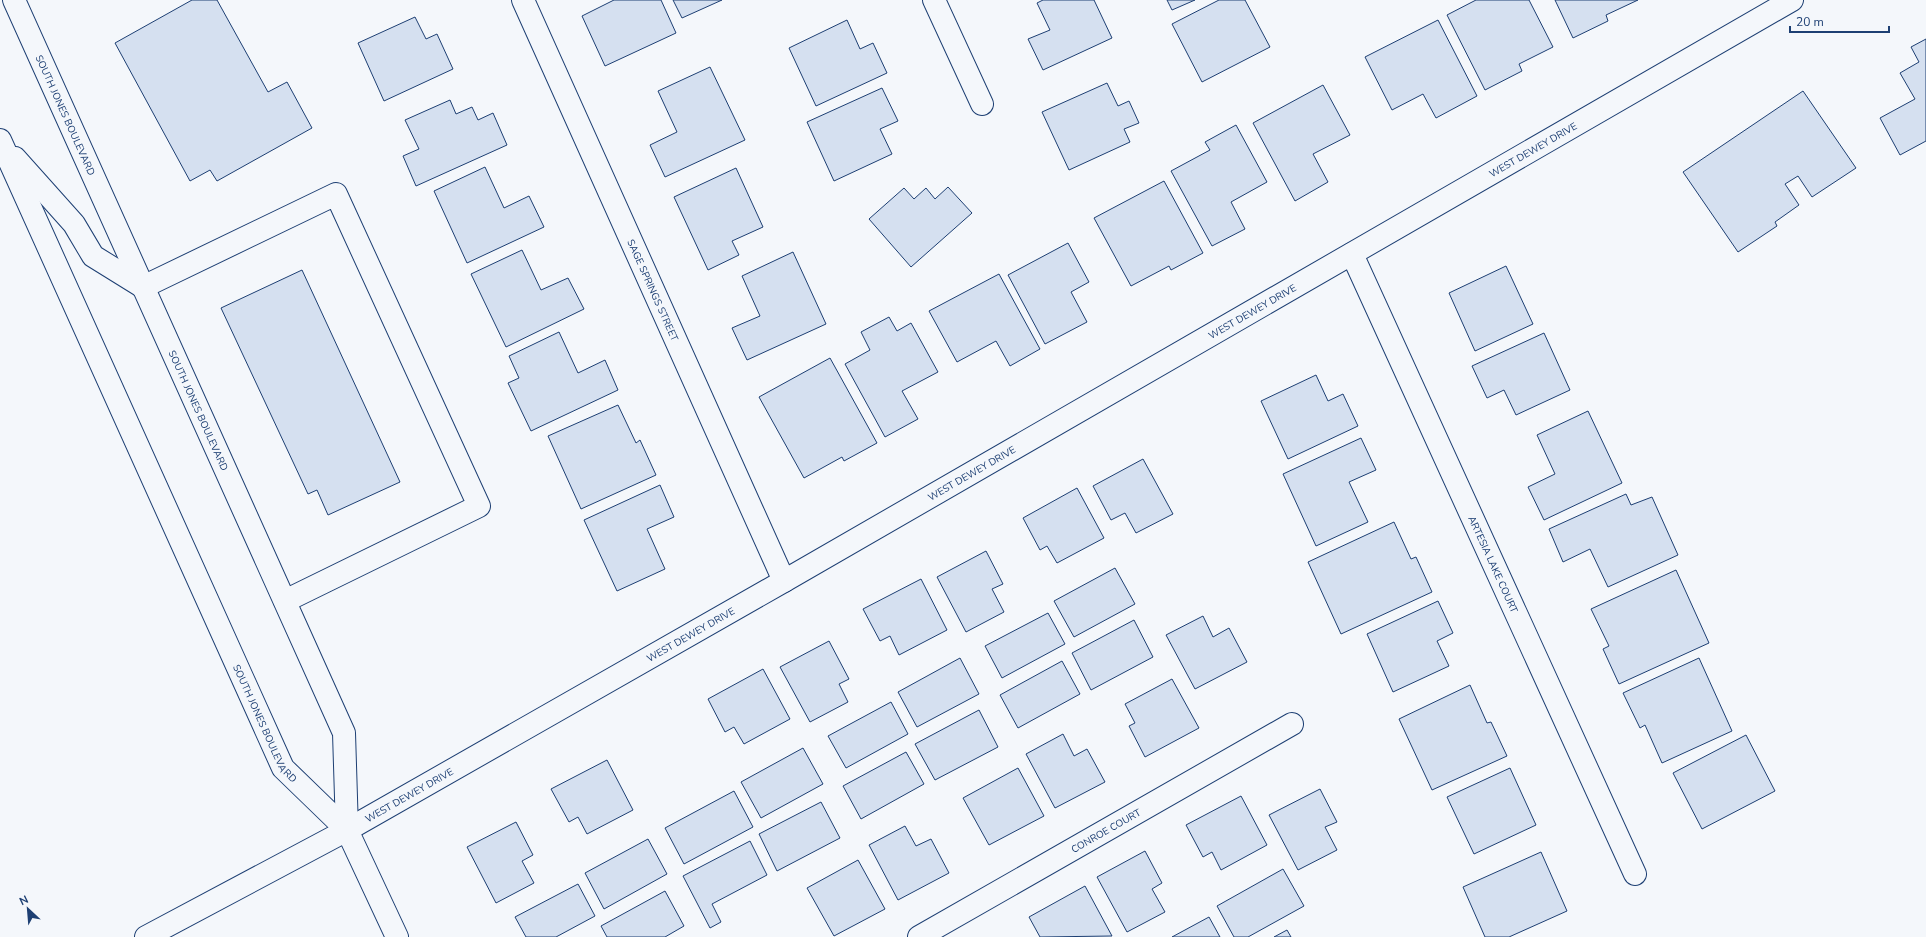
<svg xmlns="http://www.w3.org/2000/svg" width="1926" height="937" font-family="'Nunito Sans',sans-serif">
<rect width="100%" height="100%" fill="#f4f7fb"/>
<!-- building -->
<path fill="#d5e0f0" stroke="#1d3f73" d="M192 0H217L268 92 287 82 312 128 217 181 210 170 190 181 115 43Z
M614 0H661L676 33 605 66 582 16Z
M673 0H722L682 18Z
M1043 0H1094L1112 38 1043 70 1028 39 1050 30 1037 3Z
M1167 0H1195L1172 10Z
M1219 0H1245L1270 47 1202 82 1172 24Z
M1476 0H1529L1553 47 1519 64 1522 71 1485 90 1447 15Z
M1555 0H1638L1606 15 1608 21 1573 38Z
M415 17 426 39 437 34 453 69 384 101 358 43Z
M847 20 860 49 873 43 887 73 816 106 789 48Z
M1438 20 1477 96 1436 118 1423 94 1392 110 1365 57Z
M1926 39V141L1900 155 1880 118 1915 99 1900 73 1919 62 1911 47Z
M710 67 745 140 665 177 650 145 677 132 658 91Z
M1107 83 1118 106 1129 101 1139 123 1124 129 1130 142 1069 170 1042 112Z
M1323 85 1350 135 1313 154 1328 182 1295 201 1253 123Z
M882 88 898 121 880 129 892 154 834 181 807 122Z
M1803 91 1856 168 1812 197 1798 176 1785 184 1799 205 1775 222 1777 226 1738 252 1683 172Z
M450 100 456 114 472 107 478 120 493 113 507 145 416 186 403 156 419 149 405 120Z
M1236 125 1267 182 1231 202 1245 229 1212 246 1171 171 1210 150 1205 142Z
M485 167 504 208 529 196 544 227 467 263 434 191Z
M736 168 763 227 732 241 739 255 708 270 674 197Z
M1164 181 1203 253 1171 270 1169 266 1131 286 1094 218Z
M948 187 972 213 911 267 869 219 904 188 914 199 926 188 935 199Z
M1068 243 1089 282 1071 292 1087 322 1045 344 1008 275Z
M522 250 541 290 568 278 584 309 506 347 471 274Z
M793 252 826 324 747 360 732 328 760 316 742 276Z
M1506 266 1533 324 1475 351 1449 293Z
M302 270 400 482 328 515 317 490 308 494 221 308Z
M999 274 1040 349 1010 366 996 341 957 362 929 311Z
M889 317 897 331 911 323 938 372 902 391 918 419 885 437 845 364 870 350 861 332Z
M559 332 578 373 605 360 618 390 531 431 508 383 519 378 509 356Z
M1544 333 1570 390 1516 415 1504 390 1487 398 1472 366Z
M830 358 877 443 844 461 842 457 804 478 759 397Z
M1316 375 1328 401 1343 394 1358 426 1288 459 1261 401Z
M618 405 636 443 640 440 656 475 581 509 548 436Z
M1588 411 1622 483 1544 520 1528 487 1555 474 1537 435Z
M1361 438 1376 470 1349 482 1368 522 1316 546 1283 474Z
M1143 459 1173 514 1136 533 1125 513 1111 520 1093 486Z
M660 485 674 517 647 529 665 569 617 591 584 520Z
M1077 488 1104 538 1057 563 1047 546 1040 550 1023 518Z
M1626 494 1631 505 1652 497 1678 555 1608 587 1590 549 1563 562 1549 529Z
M1394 522 1411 559 1416 557 1432 592 1341 634 1308 562Z
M986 551 1003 584 992 589 1004 612 966 632 937 577Z
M1115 568 1135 604 1074 637 1054 601Z
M1676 570 1709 643 1619 684 1603 649 1609 646 1591 609Z
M921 579 947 630 899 655 890 636 880 641 863 609Z
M1438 601 1453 633 1437 641 1449 666 1393 692 1367 634Z
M1048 613 1065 644 1002 678 985 646Z
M1203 616 1213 637 1229 628 1247 662 1195 689 1166 635Z
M1134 620 1153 657 1091 690 1072 653Z
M829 641 849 679 839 684 848 702 810 722 780 667Z
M960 658 979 694 917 727 898 692Z
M1699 658 1732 731 1662 763 1645 725 1640 728 1623 693Z
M1062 661 1080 694 1018 728 1000 695Z
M763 669 790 719 744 744 734 727 725 732 708 699Z
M1172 679 1199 728 1145 757 1129 726 1135 723 1125 704Z
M1470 685 1487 723 1491 722 1507 756 1432 790 1399 719Z
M891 702 908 734 846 768 828 736Z
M979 710 998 747 935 780 915 744Z
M1063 734 1074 756 1087 749 1105 782 1055 808 1026 754Z
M1746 735 1775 791 1702 829 1673 773Z
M803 748 823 784 761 818 741 782Z
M906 752 924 784 861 819 843 786Z
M607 760 633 810 587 834 578 817 569 822 551 789Z
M1018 768 1044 816 989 845 963 798Z
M1510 768 1536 825 1474 854 1447 797Z
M1320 789 1337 822 1325 827 1337 850 1298 870 1269 815Z
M734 791 753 827 684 864 665 828Z
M1241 796 1267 845 1221 870 1212 852 1203 857 1186 825Z
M821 802 840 838 777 871 759 834Z
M516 822 533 855 522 861 534 883 496 903 467 847Z
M905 826 916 846 931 839 949 873 898 900 869 845Z
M648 839 667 874 604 909 585 873Z
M750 841 767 875 712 904 721 922 710 928 683 876Z
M1145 851 1162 883 1152 889 1165 912 1127 932 1097 877Z
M1541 852 1567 911 1509 937H1485L1463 887Z
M858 860 885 909 834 936 807 888Z
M1283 869 1304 906 1248 937H1234L1217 906Z
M578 884 595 916 556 937H526L515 917Z
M1085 886 1112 936 1040 937 1029 917Z
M665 891 684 926 665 937H607L601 926Z
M1209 917 1220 937H1172Z
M1287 930 1291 937H1274Z"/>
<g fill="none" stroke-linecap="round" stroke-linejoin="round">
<defs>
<g id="minor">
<path id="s1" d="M523 0 784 581"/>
<path d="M934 0 982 104"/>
<path id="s2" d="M1352 254 1635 874"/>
<path d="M143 287 336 194 479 506 285 601"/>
<path id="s3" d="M146 937 347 830 784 581 1792 0"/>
<path id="s4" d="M919 937 1292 724"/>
</g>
<g id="major">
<path id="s5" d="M14 0 344 733 347 830"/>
<path id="s6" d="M0 140 283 768 347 830 397 937"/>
<path d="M15 158 74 224 93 256 143 287"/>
</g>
</defs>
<!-- minor casing -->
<use href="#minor" stroke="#1d3f73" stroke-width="24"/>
<!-- major casing -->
<use href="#major" stroke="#1d3f73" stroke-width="24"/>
<!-- minor -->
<use href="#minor" stroke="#f4f7fb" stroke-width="22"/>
<!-- major -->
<use href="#major" stroke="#f4f7fb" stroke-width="22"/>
</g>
<g text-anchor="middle" stroke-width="3" stroke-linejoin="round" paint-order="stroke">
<!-- street labels -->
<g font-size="10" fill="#1d3f73" stroke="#f4f7fb">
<text dy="4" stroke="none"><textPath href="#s5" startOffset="126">SOUTH JONES BOULEVARD</textPath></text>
<text dy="4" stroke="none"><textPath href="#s3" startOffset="1595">WEST DEWEY DRIVE</textPath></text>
<text dy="4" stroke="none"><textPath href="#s1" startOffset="318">SAGE SPRINGS STREET</textPath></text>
<text dy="4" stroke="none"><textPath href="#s3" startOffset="1271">WEST DEWEY DRIVE</textPath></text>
<text dy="4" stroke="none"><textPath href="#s5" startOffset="450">SOUTH JONES BOULEVARD</textPath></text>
<text dy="4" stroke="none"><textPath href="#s3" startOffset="947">WEST DEWEY DRIVE</textPath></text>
<text dy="4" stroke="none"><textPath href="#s2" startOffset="341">ARTESIA LAKE COURT</textPath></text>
<text dy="4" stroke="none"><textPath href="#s3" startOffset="623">WEST DEWEY DRIVE</textPath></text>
<text dy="4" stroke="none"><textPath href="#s6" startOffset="641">SOUTH JONES BOULEVARD</textPath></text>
<text dy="4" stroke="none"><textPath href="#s3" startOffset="299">WEST DEWEY DRIVE</textPath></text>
<text dy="4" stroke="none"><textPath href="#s4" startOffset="215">CONROE COURT</textPath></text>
</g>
</g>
<!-- north arrow -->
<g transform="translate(28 909) rotate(334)" stroke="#f4f7fb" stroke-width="3" paint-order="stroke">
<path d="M0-3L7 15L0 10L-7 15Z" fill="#1d3f73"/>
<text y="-6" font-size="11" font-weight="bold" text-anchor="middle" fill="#1d3f73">N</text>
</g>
<!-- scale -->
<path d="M1790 26v6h99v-6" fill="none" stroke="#1d3f73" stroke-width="2"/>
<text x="1796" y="26" font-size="12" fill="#1d3f73" stroke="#f4f7fb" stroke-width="3" paint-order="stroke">20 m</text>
</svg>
